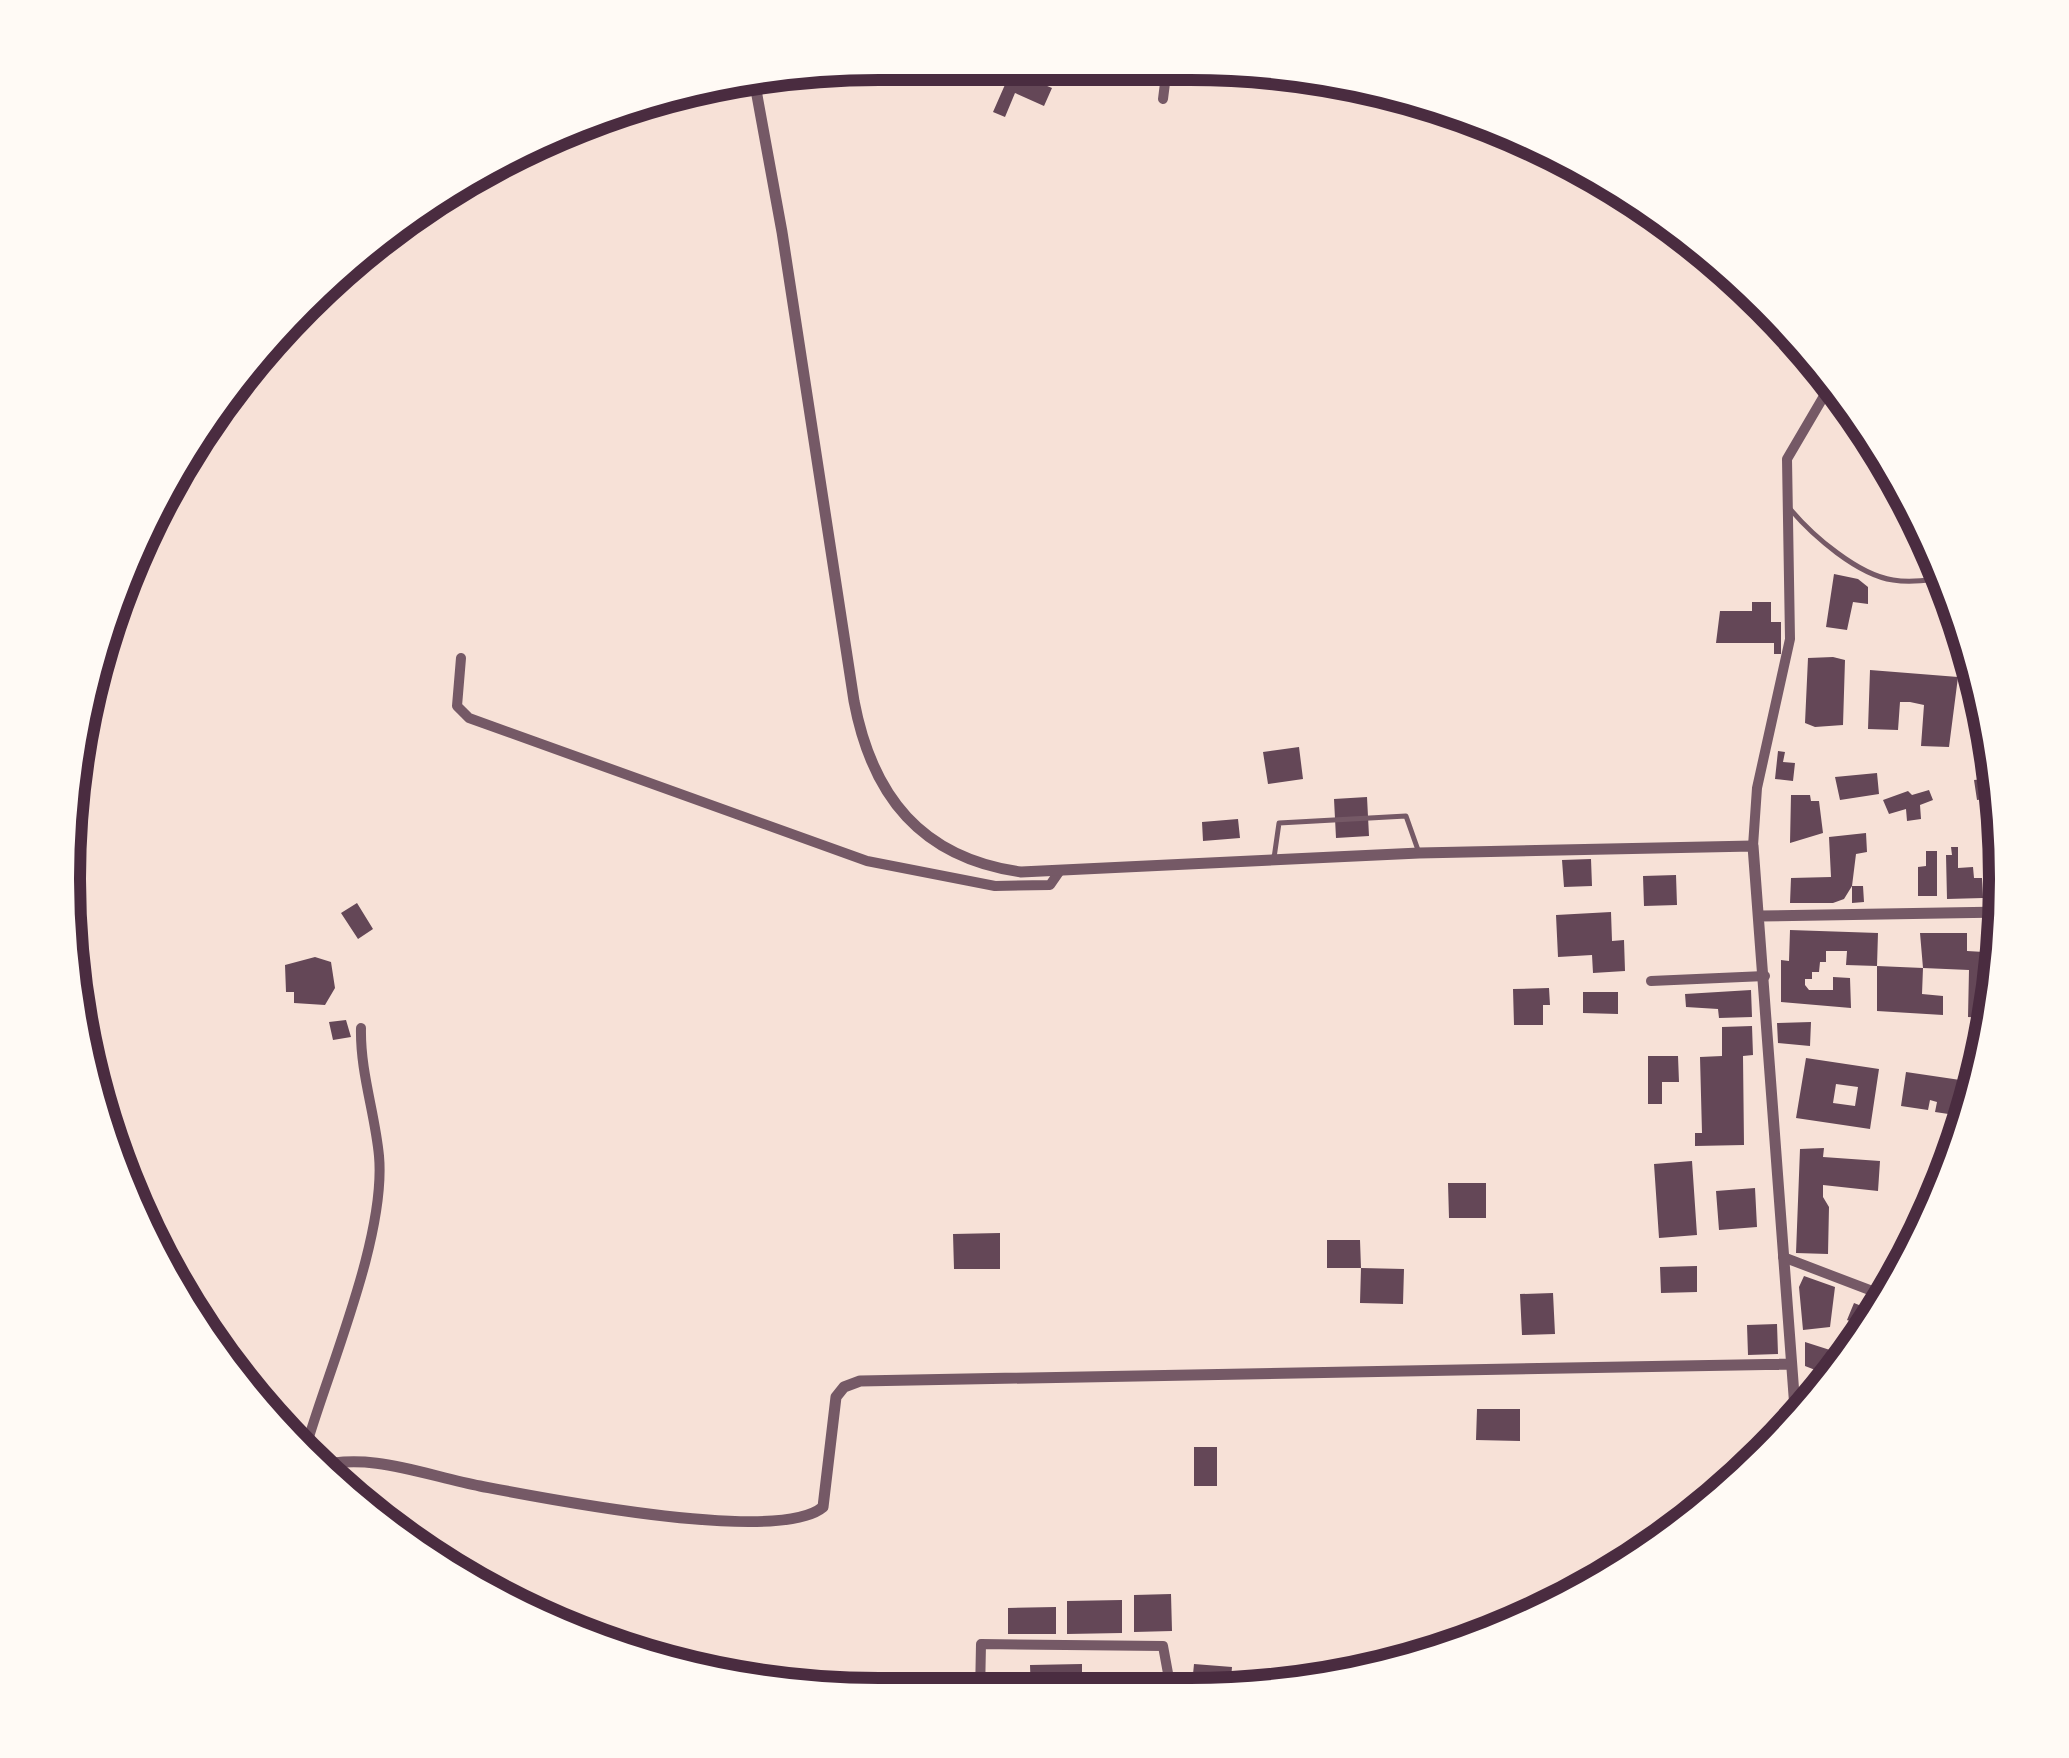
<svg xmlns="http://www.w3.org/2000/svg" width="2069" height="1758" font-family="Montserrat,sans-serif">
<rect width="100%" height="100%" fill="#f7e1d7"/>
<!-- building -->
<path fill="#644757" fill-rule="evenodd" d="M1011 71 1052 88 1044 106 1015 93 1005 117 993 112Z
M1834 574 1858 579 1868 587V604L1853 602 1847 630 1826 627Z
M1752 602H1771V622H1781V654H1774V643H1716L1720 611H1752Z
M1833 657 1845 660 1843 725 1815 727 1805 723 1808 658Z
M1870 670 1958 677 1949 747 1921 746 1924 705 1910 702H1900L1898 730 1868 729Z
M1299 747 1303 779 1268 784 1263 752Z
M1778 751 1785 752 1783 762 1795 763 1793 781 1775 779Z
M1877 773 1879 794 1840 800 1835 777Z
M1994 778 1996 798 1977 800 1974 780Z
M1929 790 1933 800 1920 805 1921 819 1907 821 1906 809 1889 814 1883 800 1908 791 1912 795Z
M1791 795H1810L1811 801H1819L1823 833 1790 843Z
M1367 797 1369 836 1336 838 1334 799Z
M1238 819 1240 838 1203 841 1202 822Z
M1866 833 1867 852 1856 854 1852 886H1863L1864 902 1852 903V886L1844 899 1833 903H1790L1791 878 1831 877 1829 837Z
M1951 847H1958V868L1973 867 1974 878H1982L1983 898 1947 899 1946 855H1952Z
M1926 851H1937V896H1918V867L1926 866Z
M1591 859 1592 886 1564 887 1562 860Z
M1676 875 1677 905 1644 906 1643 876Z
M357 903 373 929 358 939 341 913Z
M1611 912 1612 941 1624 940 1625 971 1593 973 1592 955 1558 957 1556 915Z
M1790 930 1878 933 1877 966 1923 968 1920 933H1967V951L1984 952 1983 971 1997 972 1994 1001 1985 1000 1984 1018 1968 1017 1969 970 1923 968 1922 994 1943 996V1015L1877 1011V966L1846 965 1847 951H1826V962H1820L1819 972H1812V979H1805V985L1809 990H1833V977L1850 978 1851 1008 1781 1002V960L1789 961Z
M315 957 331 962 335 988 325 1005 294 1003V992H286L285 965Z
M1549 988 1550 1005H1543V1025H1514L1513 989Z
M1751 990 1752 1017 1719 1018 1718 1009 1686 1007 1685 994Z
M1583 992H1618V1014L1583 1013Z
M346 1020 351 1037 333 1040 329 1022Z
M1811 1022 1810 1046 1778 1043 1777 1023Z
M1752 1026 1753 1055 1743 1056 1744 1145 1695 1146V1133H1702L1700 1057 1722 1056V1027Z
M1648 1056H1678L1679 1082H1662V1104H1648Z
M1806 1058 1879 1069 1870 1129 1796 1118ZM1836 1084 1858 1087 1855 1106 1833 1103Z
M1906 1072 1967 1081 1962 1116 1935 1112 1937 1102 1930 1100 1928 1110 1901 1106Z
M1954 1129 1962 1132 1944 1192 1902 1271Z
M1824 1148 1823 1157 1880 1161 1878 1191 1823 1185V1197L1829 1207 1828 1254 1796 1253 1800 1149Z
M1692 1161 1697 1235 1659 1238 1654 1164Z
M1448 1183H1486V1218H1449Z
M1755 1188 1757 1227 1719 1230 1716 1191Z
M1000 1233V1269H954L953 1234Z
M1327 1240H1360L1361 1268H1327Z
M1697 1266V1292L1661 1293 1660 1267Z
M1361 1268 1404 1269 1403 1304 1360 1303Z
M1804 1276 1835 1287 1830 1327 1803 1330 1799 1287Z
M1553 1293 1555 1334 1522 1335 1520 1294Z
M1854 1303 1879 1313 1842 1366 1855 1323 1847 1320Z
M1777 1324 1778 1354 1748 1355 1747 1325Z
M1805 1342 1830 1350 1828 1375 1805 1366Z
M1477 1409H1520V1441L1476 1440Z
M1194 1447H1217V1486H1194Z
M1171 1594 1172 1631 1134 1632V1595Z
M1122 1600V1633L1067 1634V1601Z
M1056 1607V1634H1008V1608Z
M1082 1664V1695H1031L1030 1665Z
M1194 1664 1232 1667 1230 1692 1191 1695Z"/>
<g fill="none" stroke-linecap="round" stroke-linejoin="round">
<!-- service -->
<path stroke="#755966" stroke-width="5" d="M1791 510C1813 536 1858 575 1893 580 1911 583 1930 580 1948 577
M1274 858 1279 823 1406 816 1418 850"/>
<!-- minor -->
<path stroke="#755966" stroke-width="10" d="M1163 99 1167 67
M461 658 457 706 469 718 867 861 995 886 1050 885 1059 872
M1753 846 1757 788 1790 639 1787 459 1831 384
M1651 981 1765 976
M1783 1257 1888 1297
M316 1466 309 1437C332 1361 386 1234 379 1156 375 1113 360 1072 361 1028
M980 1694 981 1644 1163 1646 1172 1695"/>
<!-- tertiary -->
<path stroke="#755966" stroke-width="11" d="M754 79 782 232 854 701C872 796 921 858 1021 872L1419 853 1753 846 1796 1422
M1759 916 2003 912
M316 1467C369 1451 427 1476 480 1486 543 1498 778 1545 823 1507L836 1397 844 1387 860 1381 1788 1364"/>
</g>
<!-- crop -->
<path d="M0 0H2069V1758H0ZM879 80H1190A799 799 0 0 1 1989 879V879A799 799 0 0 1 1190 1678H879A799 799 0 0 1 80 879V879A799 799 0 0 1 879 80Z" fill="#fffaf5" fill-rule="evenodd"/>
<path fill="none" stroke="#4a2c40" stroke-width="12" d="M879 80H1190A799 799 0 0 1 1989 879V879A799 799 0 0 1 1190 1678H879A799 799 0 0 1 80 879V879A799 799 0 0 1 879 80Z"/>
</svg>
